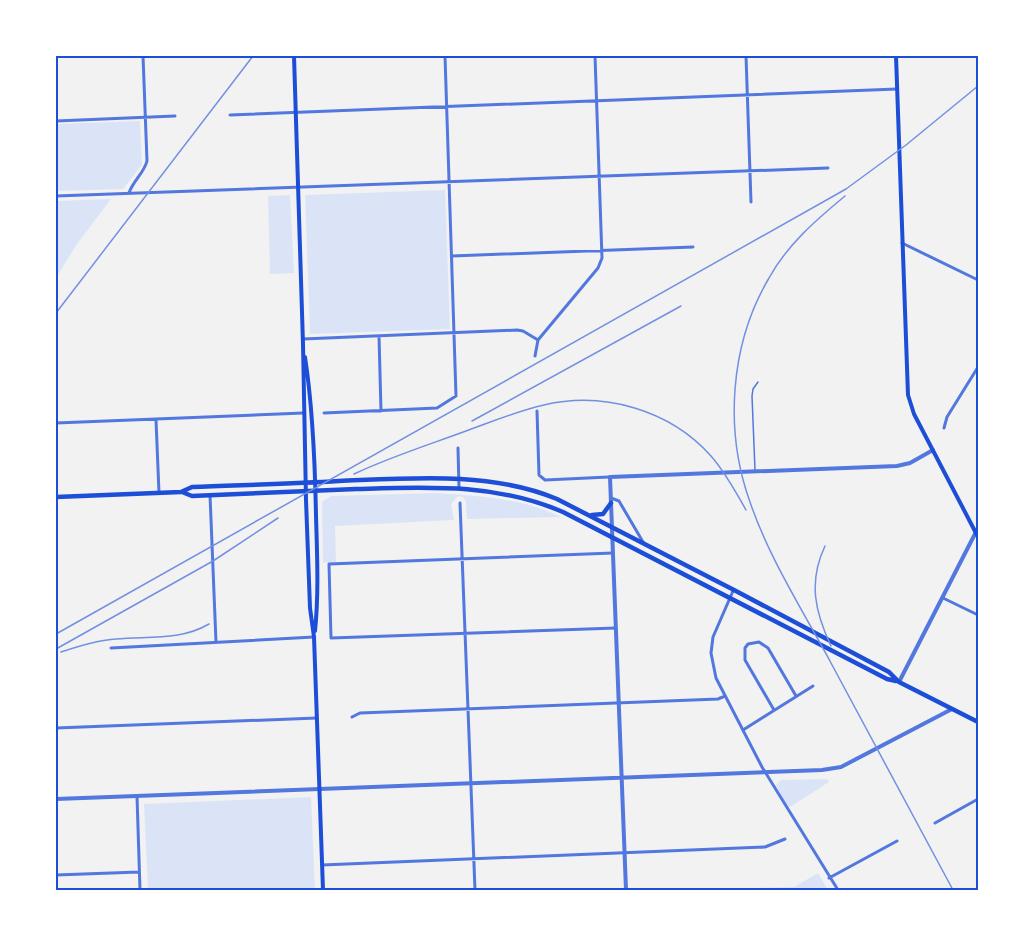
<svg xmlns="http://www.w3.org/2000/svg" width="1034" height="946" font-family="Montserrat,sans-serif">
<rect width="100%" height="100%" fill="#f2f2f2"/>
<!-- green -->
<path fill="#dbe4f7" d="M140 121 142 165 123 189 56 191V124Z
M445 190 450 329 310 334 305 195Z
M290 195 294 273 270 274 268 196Z
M111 199 77 244 56 278V201Z
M436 493C479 496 522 498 561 517L467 519 466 502 463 497 458 496 451 504 454 520 335 526 336 562 323 563 322 502 331 496Z
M827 779 829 782 790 807 787 806 776 785 781 780Z
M311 797 315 890H148L144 804Z
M818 873 828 890H681L794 887Z"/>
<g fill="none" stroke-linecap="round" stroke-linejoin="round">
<!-- service -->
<path stroke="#5277de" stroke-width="1.5" d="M755 470 752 396 753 389 758 382"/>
<!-- minor -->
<path stroke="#5277de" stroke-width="3" d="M746 56 751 202
M230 115 897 89
M56 121 175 116
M129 193C133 181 144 173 147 161L143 56
M56 196 828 168
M902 243 978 280
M452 256 693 247
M379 336 381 411
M303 339 517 330 523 331 538 340
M535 356 538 340 598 268 602 258 595 56
M537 411 539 475 545 480 609 477
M324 413 437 408 456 396 445 56
M156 420 159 493
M56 423 303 413
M944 428 947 417 978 367
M458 448 459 488
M210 495 216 642
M611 498 619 501 643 542
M460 503 475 890
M613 553 329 564 331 638 616 628
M733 591 713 637 711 653 716 678 762 767 838 890
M943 598 978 615
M111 648 314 637
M774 710 745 660V648L748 644 759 642 768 648 796 696
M352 717 360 713 718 699 725 696
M56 728 317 718
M743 730 813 686
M137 796 140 890
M935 823 978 799
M322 865 765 847 785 839
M56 875 139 872
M829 878 897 841"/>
<!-- tertiary -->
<path stroke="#5277de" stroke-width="4" d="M899 682 978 528
M56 799 822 770 841 767 952 709
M626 890 610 477 897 466 910 463 933 450"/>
<!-- secondary -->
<path stroke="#1d4ed8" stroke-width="4" d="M294 56 303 344 306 500 310 608 314 637 323 890
M896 56 908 395 914 414 978 537
M305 357C313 409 315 462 316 515 317 553 319 592 315 631"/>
<!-- primary -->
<path stroke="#1d4ed8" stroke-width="4.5" d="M182 492 192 496C246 494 301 491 356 489 427 487 496 483 563 512L887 679 896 681
M56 497 181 492 192 487C241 485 290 484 339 481 411 478 490 471 557 499L734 590 889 672 899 682 978 722
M592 515 603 514 611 503"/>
<!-- rail -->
<path stroke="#7290e2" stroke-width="1.5" d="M845 196C816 220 787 245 769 278 730 344 724 430 750 502 769 558 803 611 831 663 872 739 912 815 953 890
M56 313 253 56
M472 421 681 306
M354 474C390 457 428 445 466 431 491 422 517 411 544 405 604 391 670 410 711 456 725 472 736 492 746 510
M825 546C808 582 815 612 831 646
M56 634 846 189 906 145 978 86
M56 649 213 561 278 518
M61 652C79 646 98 640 116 639 148 636 180 641 209 624"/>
</g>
<!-- border -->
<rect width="1034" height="946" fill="none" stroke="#ffffff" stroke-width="114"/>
<rect x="57" y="57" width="920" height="832" fill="none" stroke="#1d4ed8" stroke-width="2"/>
</svg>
